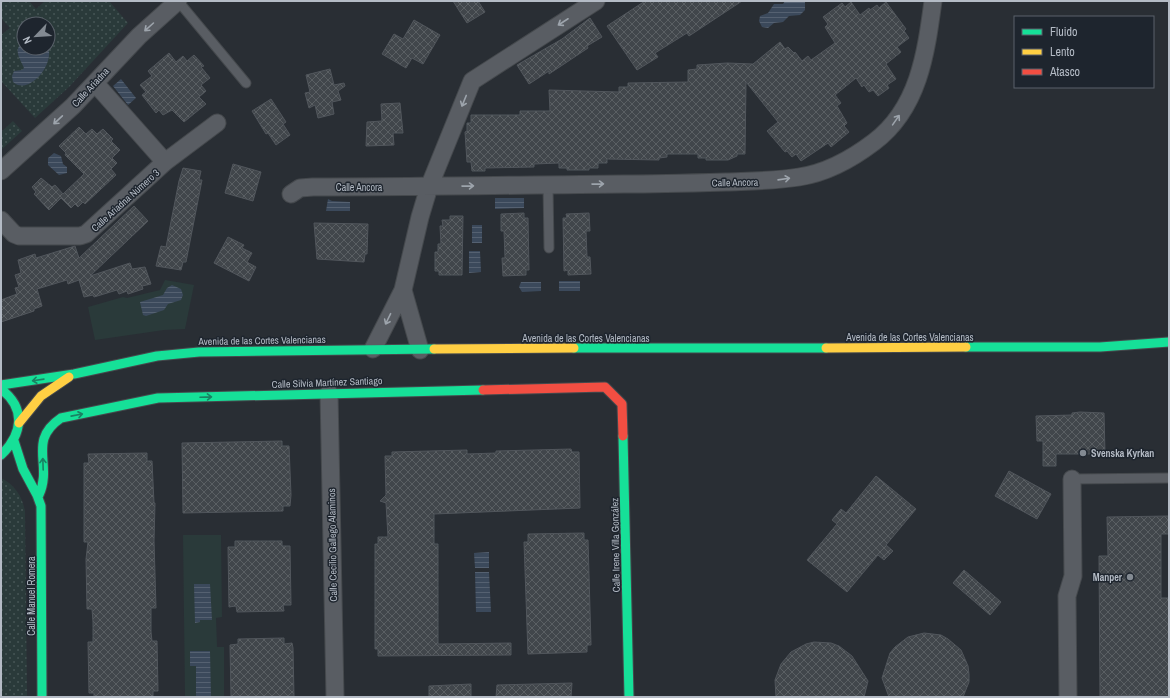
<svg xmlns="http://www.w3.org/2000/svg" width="1170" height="698" font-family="'Archivo Narrow',sans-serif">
<defs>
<pattern id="grass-dots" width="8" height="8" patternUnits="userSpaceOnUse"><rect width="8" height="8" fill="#2a3a3a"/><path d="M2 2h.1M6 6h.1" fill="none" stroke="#465555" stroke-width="1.8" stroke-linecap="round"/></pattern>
<pattern id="water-rules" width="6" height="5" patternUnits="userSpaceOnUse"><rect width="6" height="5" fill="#3b495b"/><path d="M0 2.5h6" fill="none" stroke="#556171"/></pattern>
<pattern id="building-cross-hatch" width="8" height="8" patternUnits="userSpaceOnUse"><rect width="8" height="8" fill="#41464b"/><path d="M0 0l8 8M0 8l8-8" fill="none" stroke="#5a5f63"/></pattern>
</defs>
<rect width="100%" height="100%" fill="#292e34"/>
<!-- grass -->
<path fill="url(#grass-dots)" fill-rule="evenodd" d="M1 1H29L36 9 45 1H109L128 23 69 87 35 118 1 81V35L10 28 1 18ZM24 24H48V48H24Z
M13 121 22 131 1 150V132Z
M1 478C15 485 22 496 25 511L27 697H1Z"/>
<!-- park -->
<path fill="#2a3a3a" d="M165 280 194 285 185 329 164 330 95 340 88 307 123 297 127 298 160 290Z
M183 535H221L222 617 216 618 217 647H224V697H185Z"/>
<!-- water -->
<path fill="url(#water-rules)" d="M785 1H805V10L800 15 789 16 783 22 774 23 768 28 762 27 759 21 760 16 768 13 774 4H783Z
M24 41V48L48 47C55 65 28 96 13 82L12 76 14 71 22 70 24 68C20 58 12 50 24 41Z
M121 79 136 98 128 105 113 86Z
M54 153 61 156 63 164 67 167V173L59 175 48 165V158Z
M495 198H524V208L495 209Z
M328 199 332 201 350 202V211H326Z
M472 225H482V243H472Z
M469 251H480L481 272 469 273Z
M559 281H580V291H559Z
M521 282H541V291L522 292 519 287Z
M172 285 181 289 183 295 181 300 168 304 164 310 146 316 143 315 140 302 163 295 167 288Z
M489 552V568H475L474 553Z
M475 572H489L491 612H476Z
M194 584H210L212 620H200V622L195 623Z
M190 651H210L211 697H196V666H190Z"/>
<!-- building -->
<path fill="url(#building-cross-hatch)" stroke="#51565c" d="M453 1H478L485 12 467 23Z
M645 1H742L689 36 687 33 655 53 658 57 637 70 607 26Z
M851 2 860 15 869 8 870 10 877 5 879 8 886 2 906 29 904 31 909 38 897 47 901 52 886 64 896 79 887 85 889 88 878 96 873 90 869 92 864 85 862 87 856 78 835 95 841 103 837 106 847 123 844 126 849 132 831 147 828 143 801 161 796 154 792 157 787 151 785 152 767 131 778 122 746 82 745 154H737V156L728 160H706V158H698V154H667V157L659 158V160L607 159V163H598V168H589V170H567V168H559V163L534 164V167L485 168V171H472L471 162H467L465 132 467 131V123H471V115H520V111H550L549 90 619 92V87H628V83L688 82V70L697 69V65L727 63 753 64 780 42 785 49 788 47 794 53 795 52 802 61 808 56 811 60 835 43 825 27 828 24 823 17 842 3 845 7Z
M590 18 602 37 587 46 588 48 549 74V71L529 84 517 65 562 39Z
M414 20 440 35 423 64 412 58 406 68 382 54 394 34 403 39Z
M169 53 176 62 183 56 187 61 194 55 204 66 201 67 210 78 201 85 206 91 199 97 206 104 184 122 172 110 163 115 159 110 156 113 142 95 146 92 140 85 152 76 148 71Z
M330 69 334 85 344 83 345 86 338 91 341 100 332 102 334 114 318 118 315 105 309 108 305 93 310 92 306 75Z
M271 99 286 122 283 124 290 135 276 145 268 133 266 134 252 111Z
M400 103 403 133H393L394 145 366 146 367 122 382 121 381 104Z
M79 127 86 134 92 129 97 134 103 129 113 139 111 141 120 150 112 158 117 163 111 169 116 175 85 204 83 202 78 207 75 204 71 208 61 198 49 210 34 194 36 192 32 187 41 178 52 187 55 185 63 194 84 174 65 155 66 153 59 146Z
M233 164 261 172 253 201 225 193Z
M183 168 201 171 199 180H202L186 262H183L181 270 156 266 161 246 166 247 179 181Z
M134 206 148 221 90 276 130 263 132 269 145 267 151 284 142 286 143 289 128 294 127 291 119 294 117 290 94 297 93 295 84 297 79 280 68 284 67 280 37 289 42 306 34 309V311L1 322V300L17 294 15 288 19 287 15 275 21 273 18 260 35 254 36 258 75 246 79 258Z
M524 213V218H528L529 270H526V275L503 276 502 258H505L504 231H501V214Z
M589 213 590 231H586L587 257H590L591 274 568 275V270L564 271 563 218H567L566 214Z
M450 216H463L462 275H439V271H435V252H438V244H441L440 226H443L442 220H450Z
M314 223 368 224 367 254H365L364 262 317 259Z
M228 237 244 245 242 248 252 253 247 262 256 267 249 281 214 263Z
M1080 412 1104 413 1105 454H1056V466H1043V441H1037L1036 416 1072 415V413Z
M282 441V446H289L291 495 290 506H283V511L183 513 182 443Z
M571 449 572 452H579L580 508 434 514V544H438V644L511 643V655L378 656V649H375V544H378V537H388L386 503 380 501 386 495 385 456H392V452L467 450V454L496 453V451Z
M147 453V461H152L154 503H155L154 541 156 608H151V632L152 641H157L158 691H153V697H94V693H89L88 642H93V622L92 609H87L86 559 88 542H84V463H89L88 454Z
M1009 471 1051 494 1037 519 995 496Z
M876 476 916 509 886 545 893 551 884 560 878 555 847 592 807 560 837 524 832 520 841 509 846 513Z
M1169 516V534H1161V598H1169V695L1100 696 1099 556H1108L1107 517Z
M584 533V540H588L591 645H587V652L528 654 524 542H528V534Z
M235 541H282V546H290L291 605H283L284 611 237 612 236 606 229 607 228 547H235Z
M964 570 1001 602 990 615 953 583Z
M924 633 941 635 948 639 961 650 968 666 969 674V682L963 697H889L882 678 890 653 895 647 908 637Z
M284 638V644L292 643 293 648 294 697H231L230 645 238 644V639Z
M814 642 831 643 839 646 852 656 868 681 864 697H776L775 680 781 664 791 652 806 644Z
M572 683 571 697H496L497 685Z
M471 684V697H429V686Z"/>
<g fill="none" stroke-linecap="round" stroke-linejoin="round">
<defs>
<path id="lane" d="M178 1 246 83
M548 185 549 248
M1072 479 1169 478"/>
<path id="street" d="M95 83 165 162
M1 171 73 106 139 36 178 1
M291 194 300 188 313 187C416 187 520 185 624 184 658 184 692 183 726 182 750 181 775 181 799 177 826 173 853 158 874 142 919 108 926 53 933 1
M1 220 14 234 19 236H80L86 234 165 162 217 123
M403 290 420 350
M373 349 403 290 420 217 429 187 472 81 596 1
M329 393 335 697
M1068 697 1067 596 1073 576 1072 479"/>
<path id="fast" d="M966 347H1100L1169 342
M574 348H826
M1 385 74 374 157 356 199 352 434 349
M1 389C26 408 23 434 1 455
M623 436 629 697
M14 441 23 469 37 495 41 506 42 697
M39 495C53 464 27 441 61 418L158 398 483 390"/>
<path id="slow" d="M826 348 966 347
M434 349 574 348
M19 423 41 396 69 377"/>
<path id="jam" d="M483 390 605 387 622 404 623 436"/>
</defs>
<!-- lane casing -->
<use href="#lane" stroke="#45494d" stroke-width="11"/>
<!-- street casing -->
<use href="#street" stroke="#45494d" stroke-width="19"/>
<!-- fast casing -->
<use href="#fast" stroke="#45494d" stroke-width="11"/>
<!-- slow casing -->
<use href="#slow" stroke="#45494d" stroke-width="11"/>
<!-- jam casing -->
<use href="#jam" stroke="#45494d" stroke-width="11"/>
<!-- lane -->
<use href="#lane" stroke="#595d63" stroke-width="9"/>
<!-- street -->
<use href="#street" stroke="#595d63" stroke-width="17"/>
<!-- fast -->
<use href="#fast" stroke="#16e098" stroke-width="9"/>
<!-- slow -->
<use href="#slow" stroke="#ffcf43" stroke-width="9"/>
<!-- jam -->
<use href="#jam" stroke="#f24e42" stroke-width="9"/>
</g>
<!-- one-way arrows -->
<defs><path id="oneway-shaft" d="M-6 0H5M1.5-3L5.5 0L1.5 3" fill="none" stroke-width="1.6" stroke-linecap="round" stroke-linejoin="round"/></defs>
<g stroke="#9da4ac">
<use href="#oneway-shaft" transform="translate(563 22) rotate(147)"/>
<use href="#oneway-shaft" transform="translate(149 27) rotate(138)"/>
<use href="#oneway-shaft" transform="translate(464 101) rotate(112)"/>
<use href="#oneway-shaft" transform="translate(58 120) rotate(137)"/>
<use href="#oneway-shaft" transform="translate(896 120) rotate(-55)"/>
<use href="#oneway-shaft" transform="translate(784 179) rotate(-8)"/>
<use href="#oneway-shaft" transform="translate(598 184) rotate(-1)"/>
<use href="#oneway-shaft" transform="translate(468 186) rotate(-1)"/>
<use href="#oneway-shaft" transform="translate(388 319) rotate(116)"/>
</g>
<g stroke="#1a8263">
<use href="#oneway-shaft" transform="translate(38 380) rotate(172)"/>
<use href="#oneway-shaft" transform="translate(206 397) rotate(-2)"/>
<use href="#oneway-shaft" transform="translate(77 415) rotate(-11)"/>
<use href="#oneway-shaft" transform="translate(43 464) rotate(-92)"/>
</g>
<!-- markers -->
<g fill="#838a92" stroke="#1e252e" stroke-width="1.5">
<circle cx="1083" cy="453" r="4"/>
<circle cx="1130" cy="577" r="4"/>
</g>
<g text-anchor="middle" stroke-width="3" stroke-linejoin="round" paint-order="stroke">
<!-- street labels -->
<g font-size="10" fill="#b4bbc5" stroke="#1e252e">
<text transform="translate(90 87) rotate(-47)" y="4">Calle Ariadna</text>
<text transform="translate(735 182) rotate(-1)" y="4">Calle Ancora</text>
<text x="359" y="191">Calle Ancora</text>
<text transform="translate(125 200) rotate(-42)" y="4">Calle Ariadna Número 3</text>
<text x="910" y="341">Avenida de las Cortes Valencianas</text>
<text x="586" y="342">Avenida de las Cortes Valencianas</text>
<text transform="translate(262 340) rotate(-1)" y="4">Avenida de las Cortes Valencianas</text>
<text transform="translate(327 382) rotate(-2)" y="4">Calle Silvia Martínez Santiago</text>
<text transform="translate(332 545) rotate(-91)" y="4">Calle Cecilio Gallego Alaminos</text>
<text transform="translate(615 545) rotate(-91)" y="4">Calle Irene Villa González</text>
<text transform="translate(31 596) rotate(-90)" y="4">Calle Manuel Romera</text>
</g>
<!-- poi labels -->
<g font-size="10" font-weight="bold" fill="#b4bbc5" stroke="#1e252e" text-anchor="start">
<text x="1091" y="457">Svenska Kyrkan</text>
<text x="1122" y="581" text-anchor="end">Manper</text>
</g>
</g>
<!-- border -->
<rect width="1170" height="698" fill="none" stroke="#b4bbc5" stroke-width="4"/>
<!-- legend -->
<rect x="1014" y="16" width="140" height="72" fill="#1e252e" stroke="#5a616a"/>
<rect x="1022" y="29" width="20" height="6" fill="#16e098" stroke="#5a616a"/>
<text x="1050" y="36" font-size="12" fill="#b4bbc5">Fluido</text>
<rect x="1022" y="49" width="20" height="6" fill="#ffcf43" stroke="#5a616a"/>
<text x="1050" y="56" font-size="12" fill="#b4bbc5">Lento</text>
<rect x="1022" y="69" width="20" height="6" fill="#f24e42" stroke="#5a616a"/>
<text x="1050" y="76" font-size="12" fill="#b4bbc5">Atasco</text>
<!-- north arrow -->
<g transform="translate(36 36) rotate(245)"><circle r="19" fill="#1e252e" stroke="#5a616a"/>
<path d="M0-3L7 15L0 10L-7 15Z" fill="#838a92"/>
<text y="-6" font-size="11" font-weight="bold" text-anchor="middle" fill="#b4bbc5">N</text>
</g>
</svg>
